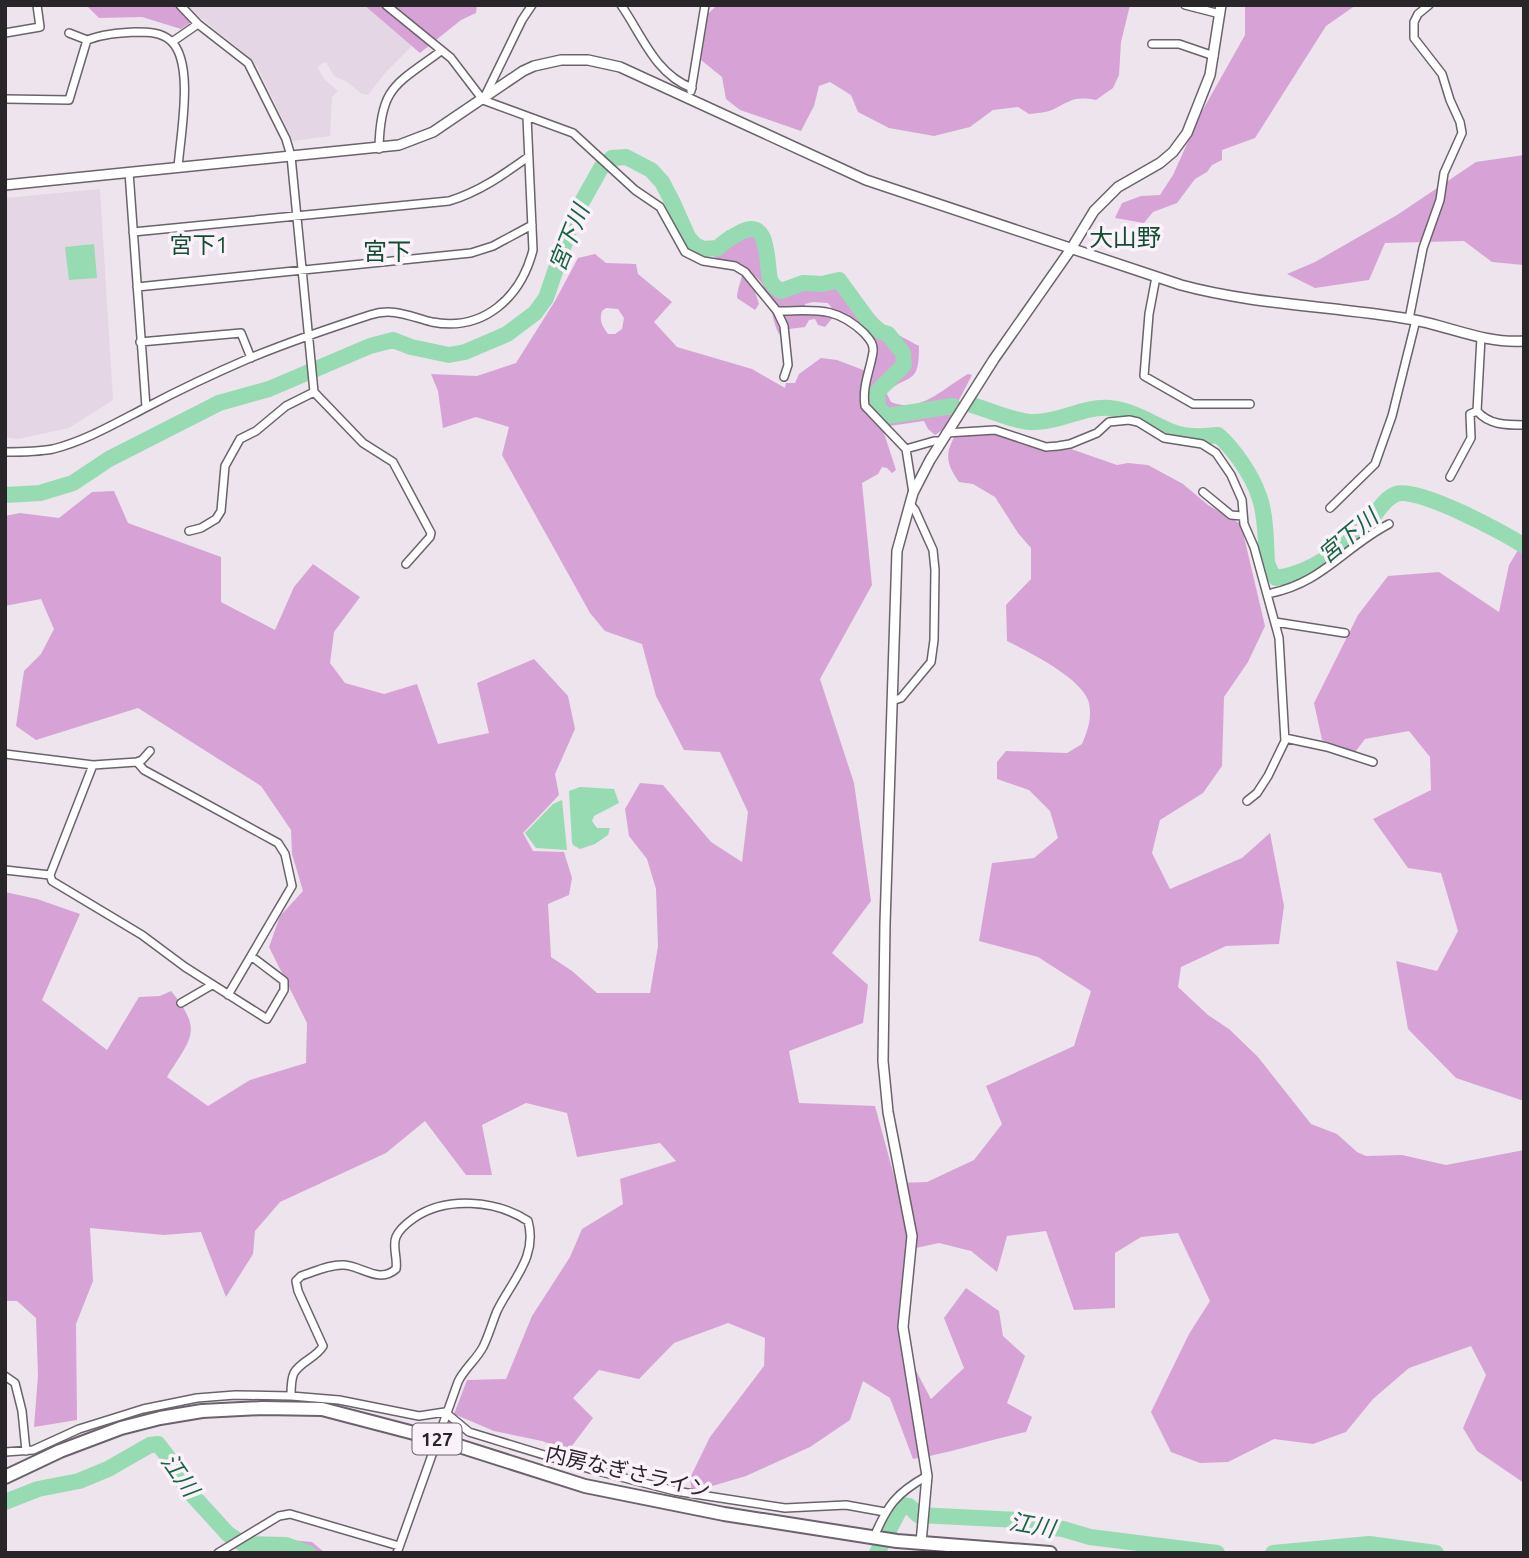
<svg xmlns="http://www.w3.org/2000/svg" width="1529" height="1558" font-family="Ubuntu,'Noto Sans JP',sans-serif">
<rect width="100%" height="100%" fill="#ede4ed"/>
<!-- built -->
<path fill="#e5d6e5" d="M184 5H364L412 46 385 73 368 95 362 94 347 82 334 76 326 62 321 64 318 68 324 79 338 91 332 97 330 136 293 141 257 66 236 46Z
M100 189 113 400 69 428 18 439 5 437V198Z"/>
<!-- forest -->
<path fill="#d7a3d6" fill-rule="evenodd" d="M89 5H183L190 23 181 29 142 17 99 18 88 7Z
M364 5H477L476 13 461 20 420 53Z
M717 5H1130L1121 42 1119 75 1113 88 1096 100C1073 96 1071 101 1052 110 1045 113 1036 113 1029 114L1018 107 993 110 970 127 934 136 889 128 858 112 851 95 830 82 819 86 814 106 801 131 740 110 726 99 722 77 701 60 708 14Z
M1245 5H1356L1326 26 1255 138 1222 150V160L1212 165 1207 172 1195 179 1177 203 1153 212 1144 223 1115 218 1122 203 1141 196 1160 195 1173 175 1200 115 1245 35Z
M1524 155V265L1492 262 1464 241 1385 243 1369 280 1315 288 1287 274 1315 262 1397 215 1476 162Z
M747 225C778 236 766 259 778 281L783 283C797 281 813 276 827 278 852 280 866 308 882 323 893 333 906 339 919 346 919 385 911 373 886 392L891 402C921 414 943 388 968 374L972 375 944 429 935 435 928 429 924 421 889 426 884 433 896 470 892 473 887 468 882 467 878 474 862 483 872 585 820 679 854 783 871 901 832 953 868 985 863 1023 789 1051 799 1103 875 1106 896 1183 927 1182 974 1160 1002 1124 986 1086 1074 1046 1091 991 1038 957 979 941 992 863 1034 858 1058 838 1050 811 1029 790 997 779V762L1006 751 1067 753 1082 744C1088 730 1093 715 1088 700 1079 677 1029 652 1007 641L1006 605 1031 579V548L1018 533 995 497 973 484 959 482C947 465 944 454 955 436L984 431 1000 433 1011 440 1048 452 1071 449 1117 465 1128 463 1148 465 1183 484 1208 505 1241 524 1265 626 1248 662 1224 697 1222 766 1203 793 1160 820 1152 853 1170 889 1242 858 1270 833 1284 906 1279 944 1226 946 1181 967 1178 987 1208 1015 1229 1029 1258 1057 1311 1124 1337 1134 1357 1152 1366 1156 1402 1155 1446 1165 1524 1150V1483L1477 1451 1463 1428 1486 1375 1471 1346 1409 1368 1373 1399 1346 1432 1313 1444 1274 1439 1228 1462 1200 1463 1171 1452 1151 1412 1189 1334 1210 1301 1178 1233 1141 1237 1115 1253V1308L1074 1310 1046 1231 1007 1236 997 1272 971 1251 939 1243 911 1249 903 1312 907 1354 931 1399 964 1368 944 1318 966 1288 999 1311 1003 1336 1025 1356 1007 1403 1032 1417 1026 1432C988 1440 951 1453 913 1459L890 1398 863 1381 850 1420 810 1447 746 1476 692 1492 690 1478 710 1437 764 1366 765 1338 728 1323 674 1343 639 1379 599 1370 573 1398 593 1418 568 1451 542 1441 494 1431 454 1414 467 1380 506 1379 532 1316 570 1257 582 1229 623 1204 620 1179 676 1161 660 1143 577 1157 567 1113 526 1103 482 1125 492 1175H466L425 1121 386 1153 280 1202 255 1231 253 1254 226 1297 201 1232 164 1235 90 1228 93 1281 76 1324 77 1420 34 1427 38 1375 36 1318 17 1301H5V892L37 899 80 914 42 1000 107 1050 139 997 160 996 171 991C204 1031 191 1038 167 1077L208 1106 250 1080 306 1063 307 1023 269 947 280 916 303 891 292 854 291 830 261 786 138 708 36 740 16 726 24 671 41 654 54 629 41 599 5 606V516L20 513 59 518 92 492 114 491 128 523 221 557V602L275 630 294 587 313 564 360 597 334 632 330 663 345 683 384 694 417 684 438 744 489 733 477 683 534 659 568 696 575 729 555 774 559 795 523 833 533 851 564 852 572 878 569 895 548 904 551 957 572 971 597 993H650L658 946 656 889 647 859 629 836 625 809 640 783 663 785 711 842 742 862 748 812 720 752 684 750 656 696 642 644 605 631 590 613 502 455 509 427 476 417 443 428 438 391 431 374 477 376 516 363 555 301 578 258 595 254 606 263 636 264 638 274 672 302 654 322 677 347 752 369 785 388 786 383H795L799 374 821 358 837 360 871 373C885 335 862 333 834 316L825 327 818 325 815 319 809 320 805 327 789 329 779 334C769 316 773 290 755 276L752 282 759 304 755 310 737 298C737 286 744 278 742 267 732 262 721 262 713 256L712 248 726 231ZM813 302 828 303 834 311 805 310V304ZM606 308 618 309 624 318 622 329 615 334H608C602 326 599 321 602 311Z
M1524 540V1101L1456 1078 1408 1029 1396 961 1437 971 1458 931 1441 873 1408 868 1373 819 1431 790 1430 757 1409 731 1365 739 1355 752 1322 740 1314 703 1358 615 1388 576 1439 572 1499 612 1509 565Z
M259 1537 312 1542 325 1553H242Z"/>
<!-- water -->
<path fill="#96dbb2" d="M94 244 97 278 69 280 65 247Z
M5 490 39 491 40 498 6 499Z
M580 787 614 789 619 803 594 816 592 821 597 828H610L608 835 595 844 580 849 573 845 572 842 569 791Z
M562 800 567 850 536 848 525 833 553 804Z"/>
<g fill="none" stroke-linecap="round" stroke-linejoin="round">
<!-- river -->
<path stroke="#96dbb2" stroke-width="16" d="M972 405C989 410 1018 423 1035 422 1061 422 1083 406 1109 408 1132 410 1149 422 1170 431 1184 437 1202 437 1218 435 1234 449 1252 475 1259 496 1266 514 1266 544 1267 563L1271 572 1276 578C1310 574 1344 549 1367 524 1376 515 1383 499 1396 494 1417 486 1505 533 1524 546
M5 495 40 493 73 483 109 459 219 403 269 389 370 346 393 340 411 347 449 355 465 352 507 334 535 313 546 298 574 216 601 168 612 158 626 157 651 170 662 182 673 203 688 237 695 245 703 249 718 248C725 240 732 237 741 232 770 217 766 262 770 279 771 284 776 288 781 291L803 283 822 284 839 280 871 324 881 332 888 334 903 353 904 365 877 392 878 408 887 416 953 406
M5 1502 38 1489 79 1481 108 1469 150 1445 158 1444 181 1474 184 1486 228 1534 243 1544 286 1545 308 1553
M877 1553 902 1505 909 1506 918 1515 1020 1520 1044 1527 1063 1529 1090 1537 1217 1553
M1273 1553 1369 1544 1436 1553"/>
<defs>
<path id="minor" d="M180 5 198 24 248 63 286 139 291 156 314 392 363 443 393 462 431 533 430 537 406 564
M386 5 451 58 483 100 573 133 635 190 660 207 685 252 703 261 735 266 745 272 777 311 784 326 788 365 784 377
M621 5C642 35 655 74 692 88
M1185 5 1220 14
M5 33 40 27 37 5
M69 33 87 40
M172 42 198 24
M1152 44H1179L1214 56
M691 91 705 5
M485 96 522 20 532 5
M5 99 69 100 87 40C103 34 119 33 135 32 148 32 161 32 171 41 195 63 180 137 178 168
M379 149C380 87 395 85 441 51
M129 172 146 407
M133 232 449 201C479 192 503 175 528 157
M1156 277 1149 314 1144 376 1193 404H1250
M137 287 471 253 493 246 532 225
M777 311C814 311 835 305 864 333 869 339 874 343 873 352 870 371 862 386 865 406L906 449 913 493
M1409 319 1423 248 1440 200 1444 173 1462 133 1460 122 1450 100 1442 74 1414 38V22L1418 14 1429 5
M140 342 241 333 251 358
M1477 411C1489 425 1506 425 1524 425
M946 433 995 430 1046 447 1058 446 1070 444 1097 433 1109 422 1129 420 1138 422 1164 438 1202 444 1216 453 1231 475 1242 500 1244 524 1254 547 1279 638 1285 741 1268 776 1257 793 1247 801
M906 449 934 441H942
M5 452C21 452 37 452 53 449 85 441 116 423 145 408 179 390 215 373 250 358 289 342 330 328 370 315 393 307 411 317 432 322 484 332 521 297 533 250L527 117
M1450 477 1471 438 1470 414 1477 411 1481 337
M1203 492 1231 515 1242 516
M1330 508 1375 464 1392 416 1416 320
M189 531 201 528 216 519 221 511 225 466 240 439 256 431 286 406 314 392
M1267 594C1322 584 1343 548 1389 524
M1275 622 1345 633
M892 701 901 698 931 662 934 640 935 570 933 550 915 510 910 504
M1285 738 1327 747 1373 762
M5 754 93 765 137 762 142 760 150 751
M137 762 144 770 278 843 285 854 292 886 228 995
M5 870 50 875 52 881 142 935 185 967 267 1019 284 990V981L251 956
M50 875 93 765
M181 1003 212 985
M5 1376 15 1383 22 1411 26 1451
M291 1396C291 1389 291 1379 294 1373 301 1361 316 1358 323 1346L298 1291 296 1281 301 1276C314 1272 330 1264 344 1265 362 1266 379 1284 396 1269 398 1259 392 1246 396 1237 399 1229 407 1223 414 1218 446 1196 496 1200 528 1221 538 1257 512 1280 497 1311 492 1323 489 1335 483 1347 476 1360 464 1369 458 1382L397 1553
M5 1452 33 1450 79 1429 143 1409 197 1398 235 1395 291 1396 339 1400 419 1416 445 1412 469 1432 590 1469 675 1491 785 1508 846 1505 885 1512
M874 1537C887 1506 896 1493 927 1476
M218 1553 279 1516 290 1514 399 1546"/>
<path id="tertiary" d="M5 185 399 145 433 132 523 71 534 66 561 60H588L620 67 866 180 1181 285C1255 305 1333 306 1409 319 1447 325 1484 344 1524 341
M921 1543 927 1476 903 1327 912 1236 888 1112 883 1061 885 924 897 551 913 493 930 460 994 359 1071 249 1094 211 1118 187 1160 163 1173 152 1187 133 1210 75 1221 5"/>
<path id="trunk" d="M5 1477 60 1451 121 1428 160 1418 202 1411 262 1408 322 1409 437 1439 585 1486 724 1514 897 1541 1050 1553"/>
</defs>
<!-- minor casing -->
<use href="#minor" stroke="#6b636b" stroke-width="10"/>
<!-- tertiary casing -->
<use href="#tertiary" stroke="#6b636b" stroke-width="12"/>
<!-- trunk casing -->
<use href="#trunk" stroke="#6b636b" stroke-width="16"/>
<!-- minor -->
<use href="#minor" stroke="#fff" stroke-width="7"/>
<!-- tertiary -->
<use href="#tertiary" stroke="#fff" stroke-width="9"/>
<!-- trunk -->
<use href="#trunk" stroke="#fff" stroke-width="12"/>
</g>
<g text-anchor="middle" stroke-width="7" stroke-linejoin="round" paint-order="stroke">
<!-- shield labels -->
<rect fill="#fbf1fa" stroke="#686368" stroke-width="2" x="412.5" y="1423.5" width="49" height="31" rx="5"/>
<g font-size="19" font-weight="bold" fill="#292629">
<text x="437" y="1446">127</text>
</g>
<!-- street labels -->
<g font-size="21" fill="#292629" stroke="#fbf1fa">
<text transform="translate(628 1472) rotate(13)" y="7">内房なぎさライン</text>
</g>
<!-- water labels -->
<g font-size="23" font-style="italic" fill="#176641" stroke="#fbf1fa">
<text transform="translate(569 238) rotate(-68)" y="8">宮下川</text>
<text transform="translate(1348 536) rotate(-40)" y="8">宮下川</text>
<text transform="translate(180 1475) rotate(55)" y="8">江川</text>
<text transform="translate(1032 1525) rotate(10)" y="8">江川</text>
</g>
<!-- neighbourhood labels -->
<g font-size="23" fill="#0f4e30" stroke="#fbf1fa">
<text x="199" y="253">宮下1</text>
</g>
<!-- quarter labels -->
<g font-size="24" fill="#0f4e30" stroke="#fbf1fa">
<text x="1125" y="246">大山野</text>
<text x="387" y="260">宮下</text>
</g>
</g>
<!-- border -->
<rect width="1529" height="1558" fill="none" stroke="#292629" stroke-width="14"/>
</svg>
